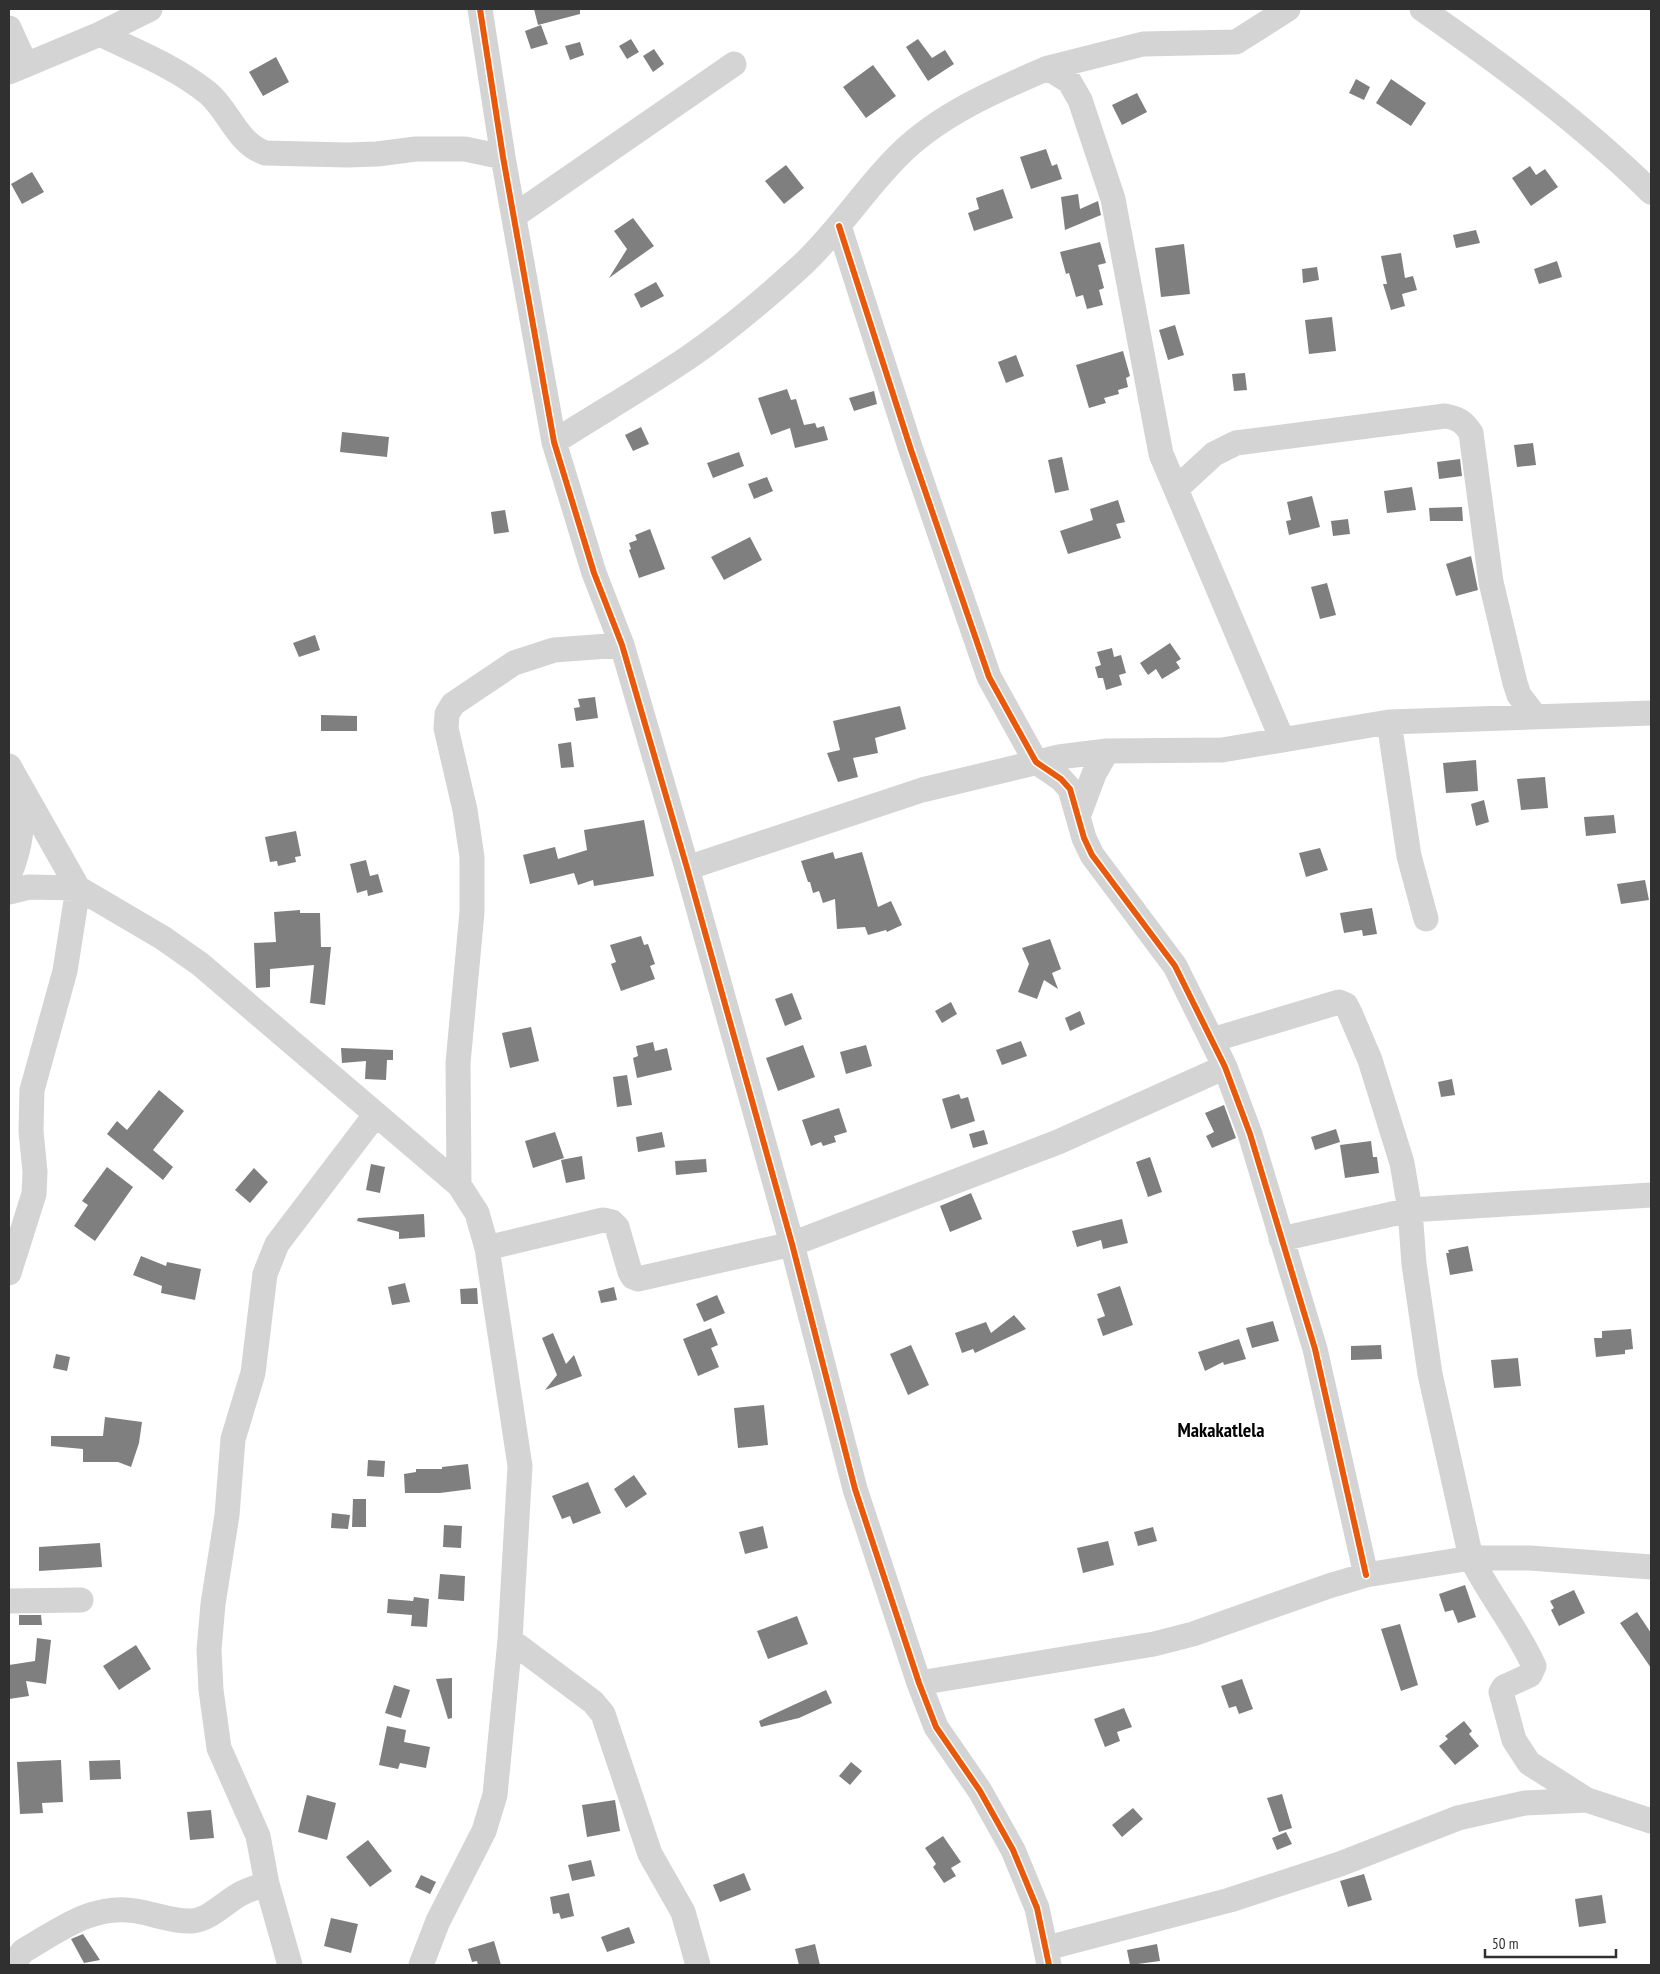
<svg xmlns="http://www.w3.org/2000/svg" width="1660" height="1974" font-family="'PT Sans Narrow',sans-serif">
<rect width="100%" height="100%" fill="#fff"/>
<!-- building -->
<path fill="#7f7f7f" d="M534 9H580V14L538 25Z
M541 25 548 44 531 49 525 31Z
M631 39 639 52 627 59 619 46Z
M918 39 932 58 945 50 954 64 928 81 906 47Z
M580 42 584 55 570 60 565 46Z
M654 49 664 64 653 72 643 56Z
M276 57 289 82 263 96 249 72Z
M873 65 896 96 866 118 843 87Z
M1356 79 1370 87 1364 100 1349 93Z
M1391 79 1426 103 1411 126 1376 103Z
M1137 93 1147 112 1122 125 1112 105Z
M1046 149 1052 166 1057 164 1062 179 1031 189 1020 157Z
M786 165 804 188 784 204 765 181Z
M1530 166 1536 175 1545 169 1558 187 1531 206 1512 178Z
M32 172 44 192 22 204 11 184Z
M1003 189 1013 218 974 231 968 213 979 209 976 198Z
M1078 194 1080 209 1098 201 1101 215 1065 230 1061 197Z
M633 218 654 246 609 278 627 249 614 231Z
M1476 230 1480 243 1456 248 1453 235Z
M1100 242 1106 263 1098 265 1104 288 1099 290 1103 305 1087 309 1083 295 1076 297 1069 273 1066 274 1060 252Z
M1184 244 1190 294 1161 297 1155 248Z
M1401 253 1405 278 1413 276 1417 290 1402 294 1405 306 1391 310 1383 284H1387L1381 256Z
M1557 261 1562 277 1539 284 1534 269Z
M1317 267 1319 280 1303 283 1302 269Z
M656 282 664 296 641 308 634 294Z
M1332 317 1336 351 1309 354 1305 320Z
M1175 325 1184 355 1168 360 1159 330Z
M1123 351 1130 376 1126 378 1128 387 1118 390 1119 394 1104 398 1106 403 1089 408 1076 365Z
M1016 355 1024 376 1006 383 998 362Z
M1245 373 1247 390 1234 391 1232 374Z
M787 389 791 400 796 399 804 425 815 423 817 428 824 426 828 440 795 448 790 428 771 435 758 398Z
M874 391 877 404 854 411 849 398Z
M641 427 649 444 633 451 625 435Z
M342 432 389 437 387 457 340 452Z
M1533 443 1536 465 1517 467 1514 445Z
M739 452 744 466 713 478 707 463Z
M1062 457 1069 490 1055 493 1048 460Z
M1460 459 1462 476 1439 479 1437 462Z
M767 477 773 491 754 499 748 484Z
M1412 487 1416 510 1387 513 1384 491Z
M1312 496 1320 527 1289 535 1286 521 1291 520 1287 502Z
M1118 500 1125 522 1116 524 1121 538 1068 554 1060 531 1093 520 1090 509Z
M1462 507 1463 521H1430L1429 508Z
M505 510 509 532 494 534 491 512Z
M1348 519 1350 534 1333 536 1331 521Z
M650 529 665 569 639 578 629 550 631 549 629 543 637 540 635 535Z
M750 537 762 560 724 580 711 557Z
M1471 556 1478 590 1456 596 1446 564Z
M1327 583 1336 615 1320 619 1311 587Z
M315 635 320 650 299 657 293 643Z
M1170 643 1181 659 1176 662 1180 668 1162 679 1156 669 1148 675 1140 663Z
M1112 648 1114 657 1121 655 1126 673 1119 675 1122 685 1106 690 1103 678H1098L1095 667 1101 665 1097 652Z
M595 697 598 718 576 721 574 708 580 707 578 699Z
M900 706 906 729 875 738 878 753 853 758 858 777 838 782 827 753 840 750 833 721Z
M321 715 357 716V731H321Z
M571 742 574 767 561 768 558 744Z
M1476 760 1478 791 1446 793 1443 763Z
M1545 777 1548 808 1521 810 1517 779Z
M1484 800 1489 822 1476 826 1471 804Z
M1614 815 1616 833 1586 836 1584 817Z
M644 820 654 876 594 886 593 880 578 885 574 873 530 884 523 855 555 847 558 859 587 850 584 830Z
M296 831 301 856 295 857 296 862 278 866 277 861 270 862 265 837Z
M1320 848 1328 870 1306 877 1299 853Z
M833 852 835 859 862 852 878 907 891 901 902 925 887 932 886 930 868 935 865 927 837 929 835 899 823 903 819 891 813 893 810 882H808L801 861Z
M366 860 370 876 378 874 383 892 368 896 367 890 357 893 350 864Z
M1645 880 1649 900 1621 904 1617 884Z
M1372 908 1377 934 1363 936 1362 930 1344 933 1340 913Z
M300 910V913H320L321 947H331L325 1005 310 1003 314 965 270 969V987L256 988 254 943 276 942 274 912Z
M641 936 644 945 648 944 655 964 650 966 655 979 621 991 611 964 616 962 610 945Z
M1050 939 1061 969 1052 973 1058 989 1044 980 1037 999 1018 992 1029 964 1022 948Z
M792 993 802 1019 785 1026 775 999Z
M951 1002 957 1014 942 1023 935 1011Z
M1080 1011 1085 1024 1070 1031 1065 1018Z
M531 1027 539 1061 510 1068 502 1033Z
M1021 1041 1027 1056 1002 1065 996 1050Z
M653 1042 655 1051 667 1048 672 1070 637 1078 633 1058 638 1056 636 1046Z
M803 1045 815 1077 778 1091 766 1058Z
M866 1045 872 1066 846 1074 840 1052Z
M341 1048 393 1050V1060H387L386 1080 365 1079 366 1061 342 1063Z
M627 1075 632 1105 617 1107 613 1077Z
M1452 1079 1455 1095 1441 1097 1438 1082Z
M159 1090 184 1111 153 1150 173 1167 163 1180 107 1134 117 1121 127 1130Z
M959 1094 961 1099 968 1097 975 1121 951 1129 942 1099Z
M1224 1105 1236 1138 1212 1148 1206 1136 1214 1132 1205 1113Z
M839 1108 847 1132 834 1136 836 1142 823 1146 821 1142 811 1146 802 1120Z
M1336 1129 1340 1142 1315 1150 1311 1137Z
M984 1130 988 1144 973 1148 969 1134Z
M555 1132 564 1158 533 1168 525 1141Z
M662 1132 665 1147 638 1152 636 1137Z
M1371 1141 1373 1157H1377L1379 1173 1345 1178 1340 1145Z
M582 1156 585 1179 566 1183 561 1160Z
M1150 1157 1162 1192 1148 1197 1136 1162Z
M706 1159 707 1172 676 1175 675 1161Z
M371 1164 385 1167 380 1193 366 1190Z
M107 1167 133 1187 95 1241 74 1226 88 1205 82 1201Z
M254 1168 268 1182 250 1203 235 1190Z
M971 1193 982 1219 950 1232 940 1206Z
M424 1214 425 1237 399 1239V1232L357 1221 358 1218Z
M1122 1219 1128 1243 1103 1249 1101 1240 1077 1247 1072 1231Z
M1468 1246 1473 1271 1450 1275 1446 1253H1449L1448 1250Z
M141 1256 166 1266 167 1262 201 1269 195 1300 161 1293 162 1286 133 1275Z
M405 1283 410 1302 392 1305 388 1287Z
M1120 1286 1133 1325 1103 1336 1097 1319 1105 1316 1097 1294Z
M614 1287 617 1300 601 1303 598 1291Z
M477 1288 478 1304H461L460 1289Z
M717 1295 725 1313 704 1322 696 1304Z
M1014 1315 1026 1329 975 1353 973 1349 962 1353 955 1333 986 1322 991 1333Z
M1273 1321 1279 1341 1252 1348 1246 1328Z
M711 1328 718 1345 711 1348 719 1367 698 1376 683 1339Z
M1631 1329 1633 1349 1625 1350V1354L1596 1357 1594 1338H1602V1331Z
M553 1333 566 1364 574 1355 582 1376 545 1390 557 1375 542 1338Z
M1239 1339 1246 1359 1224 1365 1223 1362 1205 1371 1198 1352Z
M911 1345 929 1385 908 1395 890 1354Z
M1381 1345 1382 1359 1351 1360V1346Z
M56 1354 70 1357 67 1371 53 1368Z
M1518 1358 1521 1386 1494 1388 1491 1360Z
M764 1405 768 1445 738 1448 734 1408Z
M105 1417 142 1422 139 1443 131 1467 118 1462H83V1449L51 1446V1436H103Z
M368 1460 385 1461 384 1477 367 1476Z
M468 1464 471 1489 440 1493H405L404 1474 416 1472V1469H442V1467Z
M634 1475 647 1494 626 1508 614 1489Z
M588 1482 601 1513 573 1524 570 1516 562 1519 552 1496Z
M353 1499H366V1527H352Z
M332 1513 350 1515 348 1529 331 1528Z
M444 1525 462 1526 461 1548 443 1547Z
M763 1526 768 1548 745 1554 739 1532Z
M1153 1527 1157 1541 1138 1546 1134 1532Z
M1108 1541 1114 1565 1083 1573 1077 1548Z
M100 1543 102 1567 39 1571V1547Z
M440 1574 465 1576 464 1601 438 1599Z
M1465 1585 1476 1617 1458 1623 1453 1610 1445 1612 1439 1594Z
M1574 1590 1585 1613 1559 1626 1551 1610 1554 1608 1550 1601Z
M414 1597 429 1599 427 1627 411 1626 412 1615 387 1613 388 1599 413 1601Z
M1637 1612 1651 1633V1668L1620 1623Z
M19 1615H41L42 1625H19Z
M797 1616 808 1644 768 1659 757 1631Z
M1400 1624 1418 1685 1401 1691 1381 1629Z
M37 1638 51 1640 46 1684 26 1681 29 1696 9 1699V1665L35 1661Z
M136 1645 151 1669 119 1690 103 1666Z
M452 1678V1718L448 1719 436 1679Z
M1242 1679 1253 1709 1239 1714 1236 1706 1229 1708 1221 1686Z
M394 1685 410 1690 401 1718 385 1713Z
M826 1690 832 1703 799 1718 761 1727 759 1721Z
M1124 1708 1132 1727 1117 1732 1120 1741 1105 1747 1094 1719Z
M1464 1721 1472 1731 1469 1734 1479 1746 1455 1765 1439 1746 1448 1739 1445 1736Z
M387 1726 406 1730 404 1742 430 1747 426 1768 400 1763 398 1769 379 1765Z
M61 1760 63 1802 42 1803 43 1813 20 1814 17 1762Z
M120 1760 121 1779 90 1780 89 1761Z
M851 1762 862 1771 850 1785 839 1776Z
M1282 1794 1292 1828 1279 1832 1267 1798Z
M307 1795 336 1803 327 1840 298 1832Z
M615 1800 620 1831 587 1837 582 1805Z
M1133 1808 1143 1819 1122 1837 1112 1825Z
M211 1810 214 1838 190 1840 187 1812Z
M1286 1832 1292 1844 1277 1850 1272 1838Z
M943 1836 961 1862 951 1868 956 1876 944 1883 933 1867 936 1864 925 1848Z
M368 1840 392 1871 370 1887 346 1857Z
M591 1860 595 1876 572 1881 568 1865Z
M744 1873 751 1890 720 1902 713 1885Z
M1364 1874 1372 1900 1348 1907 1340 1881Z
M421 1875 436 1882 430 1894 415 1887Z
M569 1893 574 1916 561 1919 559 1913 553 1914 550 1897Z
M1602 1895 1606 1923 1579 1927 1575 1899Z
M331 1918 358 1924 351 1953 324 1946Z
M629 1927 635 1943 607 1952 601 1937Z
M83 1934 100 1960 84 1963 71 1939Z
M494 1941 501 1965H478L477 1961 472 1962 468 1949Z
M815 1944 820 1965H799L795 1949Z
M1157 1944 1160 1961 1130 1965 1127 1950Z"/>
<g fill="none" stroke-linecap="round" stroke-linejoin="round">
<!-- minor -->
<path stroke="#d4d4d4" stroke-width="25" d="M480 9 503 157 554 442 594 573 622 645 687 868 792 1244 855 1489 919 1683 936 1727 980 1791 1013 1850 1037 1908 1049 1965
M1422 9C1502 65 1581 123 1651 192
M9 28 25 63
M100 34C137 52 176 67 208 93 230 112 237 143 265 153L347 155 377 154 416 149H465L503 157
M1048 68 1143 44 1236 42 1288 9
M9 72 100 34 150 9
M514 216 734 64
M839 226 911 450 989 677 1036 762 1061 779 1070 789 1084 838 1092 855 1175 966 1225 1067 1250 1134 1315 1349 1366 1575
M554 442C598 414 643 388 686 359 723 334 767 297 801 266 838 232 865 188 901 153 942 113 997 90 1048 68L1069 81 1080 100 1113 199 1161 454 1282 739
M1176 489 1214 454 1236 443 1445 416C1458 418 1464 422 1471 433L1491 582 1515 683 1519 695 1535 716
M1389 722 1409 856 1426 919
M9 766 78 888 65 971 32 1090 31 1131 35 1172 34 1194 9 1273
M1079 814 1094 774 1107 751
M687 868 922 790 1059 757 1107 751 1222 750 1389 722 1651 713
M9 876C23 840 22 828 20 790
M9 892 29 887 78 888 163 938 200 964 459 1185 477 1213 487 1248 520 1466 510 1640 495 1795 484 1831 438 1921 421 1965
M1212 1040 1339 1002 1346 1005 1350 1013 1370 1060 1402 1163 1410 1210 1414 1264 1430 1374 1471 1558C1490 1596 1517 1628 1534 1666L1530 1675 1504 1687 1501 1692 1514 1740 1529 1763 1587 1800 1651 1821
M459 1185 458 1063 472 912V857L465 810 446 728 447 714 453 704 514 663 554 650 622 645
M1281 1239 1410 1210 1651 1195
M487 1248 603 1220 612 1222 617 1227 630 1272 633 1277 638 1279 792 1244 1058 1142 1225 1067
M9 1601 81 1600
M510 1640 593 1702 603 1714 650 1854 683 1912 698 1965
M919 1683 1154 1644 1193 1634 1329 1586 1366 1575 1471 1558H1530L1651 1567
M1047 1948 1230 1900 1340 1864 1458 1818 1525 1803 1587 1800
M16 1965 17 1959 23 1951C58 1931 93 1903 136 1911 155 1914 173 1922 192 1921 211 1919 226 1901 242 1893 250 1889 259 1887 267 1884
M290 1965 267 1884 258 1836 219 1748 211 1690 209 1650 213 1604 227 1515 233 1439 253 1373 265 1274 277 1244 376 1114"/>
<defs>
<path id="cycleway" d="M480 9 503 157 554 442 594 573 622 645 687 868 792 1244 855 1489 919 1683 936 1727 980 1791 1013 1850 1037 1908 1049 1965
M839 226 911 450 989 677 1036 762 1061 779 1070 789 1084 838 1092 855 1175 966 1225 1067 1250 1134 1315 1349 1366 1575"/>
</defs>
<!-- cycleway casing -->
<use href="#cycleway" stroke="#fff" stroke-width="9"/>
<!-- cycleway -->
<use href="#cycleway" stroke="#e8590c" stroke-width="6"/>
</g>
<g text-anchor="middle" stroke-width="5" stroke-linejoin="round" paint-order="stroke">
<!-- district labels -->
<g font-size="20" font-weight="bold" fill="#000" stroke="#fff">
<text x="1221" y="1437">Makakatlela</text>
</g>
</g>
<!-- border -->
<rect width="1660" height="1974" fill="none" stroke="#303030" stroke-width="20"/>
<!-- scale -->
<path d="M1485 1949v8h131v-8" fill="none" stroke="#303030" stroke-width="2.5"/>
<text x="1492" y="1949" font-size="15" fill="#303030" stroke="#ffffff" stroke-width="4" paint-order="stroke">50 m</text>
</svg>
